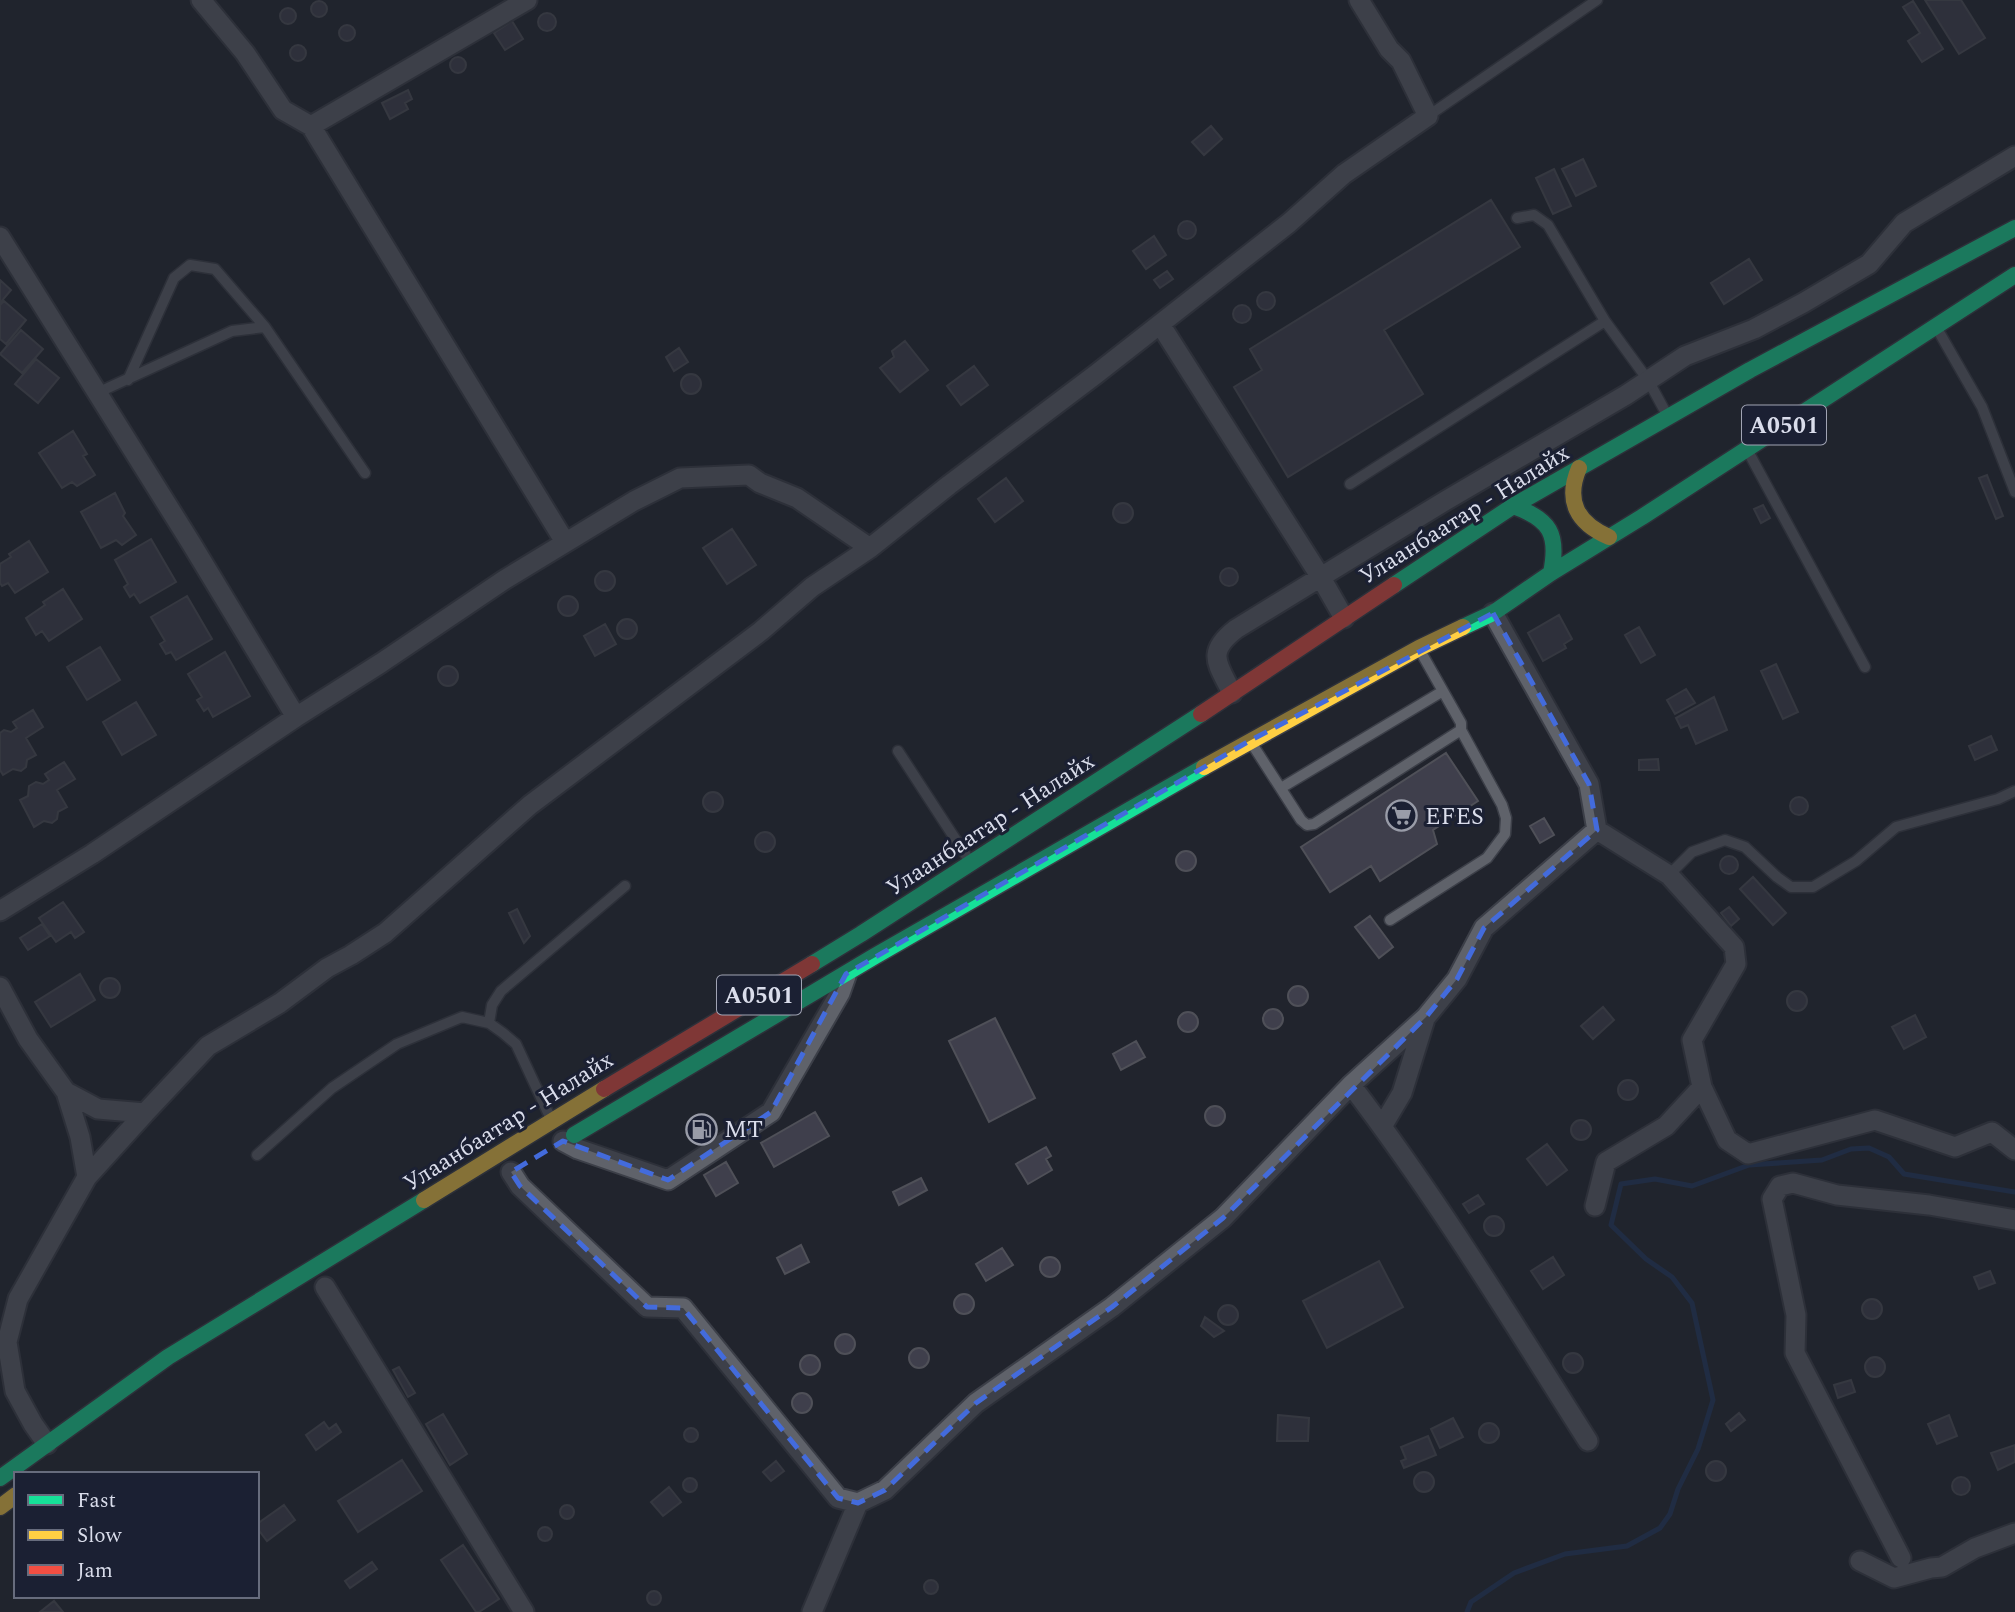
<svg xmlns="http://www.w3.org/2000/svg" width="2015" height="1612" font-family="Spectral,serif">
<rect width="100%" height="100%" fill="#21242d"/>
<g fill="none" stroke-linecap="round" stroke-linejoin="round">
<!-- stream -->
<path stroke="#1f375d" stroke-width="5" d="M1467 1612 1471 1602 1514 1573 1565 1554 1627 1546 1660 1528 1670 1514 1678 1489 1698 1449 1713 1400 1692 1303 1672 1277 1646 1259 1611 1225 1621 1184 1655 1179 1692 1186 1749 1165 1822 1160 1851 1149 1869 1148 1889 1157 1904 1174 2015 1192"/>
</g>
<!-- building -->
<path fill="#3f3f4c" stroke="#4f5058" stroke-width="2" d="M1925 0H1961L1985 38 1959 54Z
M1913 1 1943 49 1922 62 1908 41 1920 33 1903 7Z
M311 9a8 8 0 1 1 16 0a8 8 0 1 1-16 0Z
M280 16a8 8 0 1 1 16 0a8 8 0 1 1-16 0Z
M538 22a9 9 0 1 1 18 0a9 9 0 1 1-18 0Z
M512 21 523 39 505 50 494 33Z
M339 33a8 8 0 1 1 16 0a8 8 0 1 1-16 0Z
M290 53a8 8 0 1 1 16 0a8 8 0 1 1-16 0Z
M450 65a8 8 0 1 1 16 0a8 8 0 1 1-16 0Z
M408 90 412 99 405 103 408 109 390 119 382 103Z
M1211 126 1222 139 1204 155 1192 142Z
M1583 159 1596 186 1576 196 1562 169Z
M1554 169 1571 206 1553 214 1536 178Z
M1491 200 1520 247 1384 330 1423 394 1288 477 1234 387 1262 370 1250 349Z
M1178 230a9 9 0 1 1 18 0a9 9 0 1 1-18 0Z
M1154 236 1166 255 1146 269 1133 251Z
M1749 259 1762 280 1724 304 1711 283Z
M1167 271 1173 279 1160 288 1154 280Z
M0 280 11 290 0 303Z
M1257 301a9 9 0 1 1 18 0a9 9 0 1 1-18 0Z
M4 301 26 320 6 344 0 339V305Z
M1233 314a9 9 0 1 1 18 0a9 9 0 1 1-18 0Z
M21 330 43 349 22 373 0 354Z
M905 341 928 370 900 392 880 368 894 357 892 351Z
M679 348 688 362 674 371 666 357Z
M36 359 59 378 38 403 15 384Z
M974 366 988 385 961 405 947 386Z
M681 384a10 10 0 1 1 20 0a10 10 0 1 1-20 0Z
M73 431 87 454 83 456 95 475 77 486 72 482 62 488 39 453Z
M1987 475 2003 516 1996 519 1979 478Z
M1006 478 1023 501 995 522 978 499Z
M115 493 125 513 123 516 136 535 122 545 116 540 101 548 81 512Z
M1113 513a10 10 0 1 1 20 0a10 10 0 1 1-20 0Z
M1763 505 1770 518 1761 523 1754 509Z
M732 529 756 565 727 584 703 548Z
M151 539 176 582 140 603 134 594 130 597 124 587 128 584 115 560Z
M29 541 48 572 15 593 8 583 2 586 0 583V564L11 557 9 554Z
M1220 577a9 9 0 1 1 18 0a9 9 0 1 1-18 0Z
M595 581a10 10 0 1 1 20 0a10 10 0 1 1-20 0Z
M63 589 82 619 49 641 42 631 36 635 26 618 45 605 43 602Z
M187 596 212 639 176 660 171 652 166 654 160 644 165 641 151 617Z
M558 606a10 10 0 1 1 20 0a10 10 0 1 1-20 0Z
M1559 615 1572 639 1564 644 1566 648 1543 661 1528 633Z
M617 629a10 10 0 1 1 20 0a10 10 0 1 1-20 0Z
M605 624 616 644 595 656 584 636Z
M1639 627 1655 655 1641 663 1625 635Z
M100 647 120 680 87 700 67 667Z
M225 652 250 696 213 717 208 708 204 711 197 700 202 697 188 674Z
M1776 664 1798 712 1783 719 1761 671Z
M438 676a10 10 0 1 1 20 0a10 10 0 1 1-20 0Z
M1686 689 1695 703 1675 714 1667 700Z
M1714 697 1727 730 1696 744 1688 725 1681 728 1676 718Z
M136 702 156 735 122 755 103 722Z
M33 710 43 727 26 738 36 755 27 760 26 767 21 771 13 769 3 775 0 770V733L4 730 11 732 17 728 13 722Z
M1991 736 1997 750 1975 760 1969 746Z
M1446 753 1478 801 1433 830 1437 844 1380 881 1371 866 1330 892 1301 847Z
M1658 759 1659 770H1639V760Z
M64 762 75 779 57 790 67 807 58 812 57 819 52 823 44 821 34 827 20 800 28 796 29 786 36 782 43 784 49 780 45 774Z
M703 802a10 10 0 1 1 20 0a10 10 0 1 1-20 0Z
M1790 806a9 9 0 1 1 18 0a9 9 0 1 1-18 0Z
M1544 818 1554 835 1540 843 1530 826Z
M755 842a10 10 0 1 1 20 0a10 10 0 1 1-20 0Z
M1176 861a10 10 0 1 1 20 0a10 10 0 1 1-20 0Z
M1720 865a9 9 0 1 1 18 0a9 9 0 1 1-18 0Z
M1753 877 1786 913 1773 925 1740 889Z
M63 902 84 932 75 938 71 932 56 942 39 918Z
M1729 907 1739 919 1731 926 1721 913Z
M517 909 530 936 524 943 509 913Z
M1370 916 1393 947 1379 958 1355 927Z
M42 924 50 936 28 950 20 938Z
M80 974 95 1000 51 1027 35 1002Z
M100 988a10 10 0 1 1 20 0a10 10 0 1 1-20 0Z
M1288 996a10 10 0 1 1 20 0a10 10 0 1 1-20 0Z
M1787 1001a10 10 0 1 1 20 0a10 10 0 1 1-20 0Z
M1603 1007 1614 1020 1593 1039 1581 1026Z
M1263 1019a10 10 0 1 1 20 0a10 10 0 1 1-20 0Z
M1178 1022a10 10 0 1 1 20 0a10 10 0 1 1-20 0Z
M1915 1015 1926 1037 1904 1049 1892 1027Z
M995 1018 1035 1098 989 1122 949 1041Z
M1136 1041 1145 1057 1121 1070 1113 1054Z
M1618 1090a10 10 0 1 1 20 0a10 10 0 1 1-20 0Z
M1205 1116a10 10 0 1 1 20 0a10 10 0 1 1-20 0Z
M815 1112 829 1136 774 1167 761 1143Z
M1571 1130a10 10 0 1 1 20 0a10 10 0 1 1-20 0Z
M1547 1144 1567 1170 1547 1185 1527 1159Z
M1046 1147 1051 1156 1046 1159 1052 1170 1028 1184 1016 1164Z
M726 1162 738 1183 716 1196 704 1175Z
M921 1178 927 1190 899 1205 893 1192Z
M1478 1195 1484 1204 1469 1213 1463 1204Z
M1484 1226a10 10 0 1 1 20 0a10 10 0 1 1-20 0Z
M801 1245 809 1262 785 1274 777 1258Z
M1002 1248 1013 1265 986 1281 976 1264Z
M1553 1257 1564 1275 1543 1289 1531 1271Z
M1040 1267a10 10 0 1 1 20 0a10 10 0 1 1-20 0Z
M1379 1261 1403 1307 1327 1348 1303 1301Z
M1990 1271 1995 1283 1979 1289 1974 1277Z
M954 1304a10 10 0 1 1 20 0a10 10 0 1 1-20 0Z
M1862 1309a10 10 0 1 1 20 0a10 10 0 1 1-20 0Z
M1218 1315a10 10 0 1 1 20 0a10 10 0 1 1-20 0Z
M1205 1317 1224 1331 1214 1337 1201 1326Z
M835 1344a10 10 0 1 1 20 0a10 10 0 1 1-20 0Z
M909 1358a10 10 0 1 1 20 0a10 10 0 1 1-20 0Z
M1563 1363a10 10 0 1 1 20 0a10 10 0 1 1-20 0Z
M800 1365a10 10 0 1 1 20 0a10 10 0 1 1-20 0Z
M1865 1367a10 10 0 1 1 20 0a10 10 0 1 1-20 0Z
M399 1367 415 1393 408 1397 393 1370Z
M1851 1380 1855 1392 1838 1398 1834 1385Z
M792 1403a10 10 0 1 1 20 0a10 10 0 1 1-20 0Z
M1739 1413 1745 1420 1731 1431 1726 1424Z
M443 1414 467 1454 450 1465 426 1424Z
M1278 1415 1309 1418 1308 1441H1277Z
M1949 1415 1957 1436 1937 1444 1928 1424Z
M1453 1418 1463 1437 1440 1448 1431 1429Z
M324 1422 329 1429 336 1424 341 1432 316 1450 306 1435Z
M1479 1433a10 10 0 1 1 20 0a10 10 0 1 1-20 0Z
M684 1435a7 7 0 1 1 14 0a7 7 0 1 1-14 0Z
M1428 1436 1436 1455 1404 1468 1401 1461 1406 1459 1401 1447Z
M2015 1445V1462L1998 1470 1991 1453Z
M402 1460 422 1491 358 1532 338 1501Z
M776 1461 784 1471 771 1481 763 1472Z
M1706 1471a10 10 0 1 1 20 0a10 10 0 1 1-20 0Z
M1414 1482a10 10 0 1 1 20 0a10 10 0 1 1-20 0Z
M1952 1486a9 9 0 1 1 18 0a9 9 0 1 1-18 0Z
M683 1485a7 7 0 1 1 14 0a7 7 0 1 1-14 0Z
M669 1487 681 1502 663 1516 651 1502Z
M284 1505 295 1520 267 1541 257 1528V1524Z
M560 1512a7 7 0 1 1 14 0a7 7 0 1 1-14 0Z
M538 1534a7 7 0 1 1 14 0a7 7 0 1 1-14 0Z
M463 1545 499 1599 479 1612H476L441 1560Z
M372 1562 377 1569 350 1588 345 1581Z
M924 1587a7 7 0 1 1 14 0a7 7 0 1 1-14 0Z
M647 1598a7 7 0 1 1 14 0a7 7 0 1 1-14 0Z
M54 1601 63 1612H40Z"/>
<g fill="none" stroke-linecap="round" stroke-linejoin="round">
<defs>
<path id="lane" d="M1428 116 1597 0
M1517 218 1534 215 1548 225 1605 321 1648 380 1666 413
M1939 332 1982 407 2015 492
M128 380 174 278 190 265 215 269 265 327
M97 393 232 331 265 327 365 473
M1750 455 1865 667
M1350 484 1605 321
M1254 747 1301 820 1307 825 1314 824 1461 730V723L1422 654
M898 751 967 857
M1281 788 1443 691
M1669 875 1692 852 1725 840 1745 847 1777 877 1791 887H1813L1856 861 1896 827 1998 799 2015 791
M1390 920 1487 858 1505 834 1506 818 1502 805 1461 730
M489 1023 492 1005 501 991 625 886
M257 1155 332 1088 397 1044 462 1017 489 1023 503 1033 516 1044 550 1117"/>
<path id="street" d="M201 0 245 53 283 110 311 126 565 542
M311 126 527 0
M0 237 191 543 296 717
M1160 324 1320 576 1344 618
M1493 613 1589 784 1597 830 1669 875 1734 947 1736 964 1692 1040 1702 1087 1727 1140 1748 1154 1875 1120 1955 1147 1992 1132 2015 1150
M1232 693C1218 664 1205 653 1236 629L1445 501 1626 395 1685 356 1754 329 1803 303 1869 264 1904 223 2015 156
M0 911 92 854 296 717 381 663 504 580 634 501 680 478 749 475 760 483 797 498 870 548
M0 987 28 1039 66 1092 98 1109 145 1113 208 1046 280 1003 327 968 351 955 385 933 530 805 761 631 812 587 870 548 949 485 1095 375 1289 223 1344 174 1428 116 1401 61 1389 49 1359 0
M1351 1085C1437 1198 1512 1321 1588 1441
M66 1092 80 1137 87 1177
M1383 1125 1402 1093 1425 1019
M563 1141 578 1149 668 1180 771 1112 840 993 846 976
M511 1172 520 1186 647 1307 683 1308 838 1498 858 1503 885 1490 976 1403 1112 1307 1223 1218 1351 1085 1426 1017 1457 979 1484 928 1597 830
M1595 1206 1606 1162 1666 1126 1702 1087
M325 1287 524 1612
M47 1444 33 1424 15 1391 7 1342 18 1299 87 1177 145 1113
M1901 1558 1795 1353 1796 1315 1772 1199 1780 1186 1793 1183 1837 1195 1929 1205 2015 1220
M1860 1561 1894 1578 1931 1568 1942 1567 1975 1548 2015 1533
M812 1612 858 1503"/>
<path id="fast" d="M1513 506C1550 519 1559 534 1551 573
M1394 585 1513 506 1750 370 2015 228
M1463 627 1493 613 1551 573 1642 517 2015 275
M812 964 861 934 1201 714
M574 1135 875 956 1204 767
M0 1478 168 1357 424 1200"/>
<path id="slow" d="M1579 468C1565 501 1577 523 1609 537
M1204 767 1419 648 1463 627
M424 1200 604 1089
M0 1507 16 1495"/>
<path id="jam" d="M1201 714 1394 585
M604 1089 812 964"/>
</defs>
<!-- lane casing -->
<use href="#lane" stroke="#3c3f48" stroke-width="13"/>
<!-- street casing -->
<use href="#street" stroke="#3c3f48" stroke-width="23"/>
<!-- fast casing -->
<use href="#fast" stroke="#3c3f48" stroke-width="19"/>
<!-- slow casing -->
<use href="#slow" stroke="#3c3f48" stroke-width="19"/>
<!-- jam casing -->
<use href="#jam" stroke="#3c3f48" stroke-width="19"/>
<!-- lane -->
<use href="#lane" stroke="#5f626a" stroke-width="10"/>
<!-- street -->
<use href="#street" stroke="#5f626a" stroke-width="19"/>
<!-- fast -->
<use href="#fast" stroke="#16e098" stroke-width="16"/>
<!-- slow -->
<use href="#slow" stroke="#ffcf43" stroke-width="16"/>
<!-- jam -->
<use href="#jam" stroke="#f24e42" stroke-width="16"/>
</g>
<!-- marked area -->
<path d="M0 0H2015V1612H0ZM1493 613 1589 784 1597 830 1484 928 1457 979 1426 1017 1223 1218 1112 1307 976 1403 885 1490 858 1503 838 1498 683 1308 647 1307 520 1186 511 1172 563 1141 668 1180 771 1112 846 974 1251 740Z" fill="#21242d" fill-opacity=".55" fill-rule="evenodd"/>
<path fill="none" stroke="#436bdc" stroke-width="5" stroke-dasharray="14 9" stroke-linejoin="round" d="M1493 613 1589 784 1597 830 1484 928 1457 979 1426 1017 1223 1218 1112 1307 976 1403 885 1490 858 1503 838 1498 683 1308 647 1307 520 1186 511 1172 563 1141 668 1180 771 1112 846 974 1251 740Z"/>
<!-- icons -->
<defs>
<symbol id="supermarket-ring" viewBox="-11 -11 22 22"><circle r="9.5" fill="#1b2033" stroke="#999ca8" stroke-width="1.5"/><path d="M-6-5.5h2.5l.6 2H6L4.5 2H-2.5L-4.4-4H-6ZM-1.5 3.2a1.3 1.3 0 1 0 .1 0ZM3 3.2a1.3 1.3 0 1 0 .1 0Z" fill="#999ca8"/></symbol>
<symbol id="fuel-ring" viewBox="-11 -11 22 22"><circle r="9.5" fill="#1b2033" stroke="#999ca8" stroke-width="1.5"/><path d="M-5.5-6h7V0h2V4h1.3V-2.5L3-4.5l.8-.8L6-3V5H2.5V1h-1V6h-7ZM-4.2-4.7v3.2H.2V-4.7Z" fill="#999ca8"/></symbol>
</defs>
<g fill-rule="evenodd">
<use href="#supermarket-ring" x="1384" y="798" width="35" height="35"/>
<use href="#fuel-ring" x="684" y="1112" width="35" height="35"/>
</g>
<g text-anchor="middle" stroke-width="6" stroke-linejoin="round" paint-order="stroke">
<!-- shield labels -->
<g fill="#1b2033" stroke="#a1a4b4" stroke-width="2">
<rect x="1742" y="405.5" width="84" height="39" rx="5"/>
<rect x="717" y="975.5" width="84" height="39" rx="5"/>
</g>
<g font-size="23" font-weight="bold" fill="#daddeb">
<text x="1784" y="433">A0501</text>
<text x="759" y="1003">A0501</text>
</g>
<!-- street labels -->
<g font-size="24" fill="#daddeb" stroke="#1b2033">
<text transform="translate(1464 514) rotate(-32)" y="8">Улаанбаатар - Налайх</text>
<text transform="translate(990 824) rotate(-33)" y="8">Улаанбаатар - Налайх</text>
<text transform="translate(508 1121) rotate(-32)" y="8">Улаанбаатар - Налайх</text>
</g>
<!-- poi labels -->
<g font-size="24" fill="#daddeb" stroke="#1b2033" text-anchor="start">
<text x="1425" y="824">EFES</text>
<text x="724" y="1137">MT</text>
</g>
</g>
<!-- legend -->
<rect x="14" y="1472" width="245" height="126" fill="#1b2033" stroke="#676c7d" stroke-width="2"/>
<rect x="28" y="1495" width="35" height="10" fill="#16e098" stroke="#676c7d" stroke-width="2"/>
<text x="77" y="1507" font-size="21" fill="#daddeb">Fast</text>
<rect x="28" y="1530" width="35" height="10" fill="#ffcf43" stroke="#676c7d" stroke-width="2"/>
<text x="77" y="1542" font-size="21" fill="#daddeb">Slow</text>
<rect x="28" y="1565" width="35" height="10" fill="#f24e42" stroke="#676c7d" stroke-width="2"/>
<text x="77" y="1577" font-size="21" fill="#daddeb">Jam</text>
</svg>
